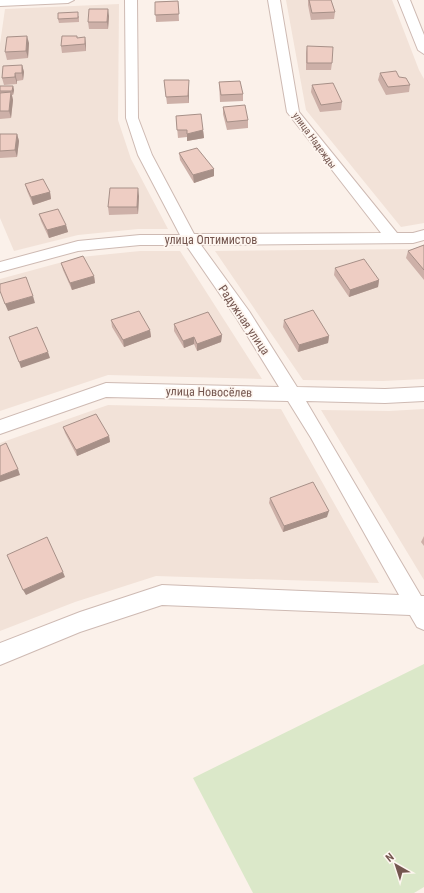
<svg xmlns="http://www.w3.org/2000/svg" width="424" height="893" font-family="'Roboto Condensed',sans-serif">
<rect width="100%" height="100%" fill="#fbf1ea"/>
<!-- residential -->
<path fill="#f2e2d8" d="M286 0H392L419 70 424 79V223L401 227 306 110Z
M119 4 118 120 131 159 168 229H138L78 235 14 251 0 218V44L5 9Z
M424 248V379L383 381 303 380 215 251 415 249Z
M140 251H180L262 379 108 375 0 411V279L81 257Z
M108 405 281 409 379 583 156 576 75 602 0 631V443Z
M424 409V580L321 410 389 411Z"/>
<!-- green -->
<path fill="#dbe8c9" d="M424 664V887L414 893H253L193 778Z"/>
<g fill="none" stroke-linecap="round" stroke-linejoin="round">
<defs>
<path id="minor" d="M0 0H74L68 3 0 6Z
M125 0H137L138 118 152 155 194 234 381 233 287 112 268 0H280L299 112 397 233H413L424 230V240L413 243 201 245 249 311 297 387 385 389 424 387V401L385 403 306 401 421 596H424V630L417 627 410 615 162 605 80 632 0 665V643L80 612 162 585 399 595 311 438 288 401 106 397 0 434V420L106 383 279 387 237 319 186 245H140L78 251 0 272V262L78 241 140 235H180L138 155 126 118Z
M398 0H410L424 35V54L418 50Z"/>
</defs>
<!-- minor casing -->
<use href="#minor" stroke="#cebab3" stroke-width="2"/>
<!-- minor -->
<use href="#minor" fill="#fff" fill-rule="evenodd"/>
</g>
<!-- wall -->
<path fill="#cdb0a8" d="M308 0H331L335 12 334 19 311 20 308 5Z
M178 1 179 21 156 22 155 2Z
M79 16V22L59 23 58 19Z
M109 16 108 29H89L88 22Z
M77 36V38L86 45V51L62 53 61 46Z
M29 43 28 58 7 60 5 52Z
M307 46 332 63 331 70H306V53Z
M22 65 24 72 23 80 17 81V84L4 85 2 78Z
M380 73 399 77 410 85 409 92 386 95 378 80Z
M164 80 189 87V103L167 104Z
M219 82 243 94V101L220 102Z
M312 85 342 102 341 110 320 112 311 92Z
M0 86H13L14 90 13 95H12L13 100 11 118 0 119Z
M223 107 248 120V128L227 130 223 114Z
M176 116 203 130 204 138 187 141V137L178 138Z
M0 134H17L19 141 17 157 0 158Z
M179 153 214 176 194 183 180 160Z
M25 184 50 192 51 199 33 205 27 191Z
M139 196 138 214 109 215 108 207Z
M39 214 66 225 68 232 49 238 41 221Z
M424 245V280L406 258 408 251Z
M61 263 94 276 95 283 72 290 63 270Z
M335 268 379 280 378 287 349 297 334 275Z
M111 320 150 330 151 337 124 347 112 327Z
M284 320 329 336 328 343 298 352 283 327Z
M174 324 222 335 221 342 197 351 194 344 184 348 174 331Z
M63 427 109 436 110 442 77 456 65 433Z
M270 498 327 517 283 532 269 503Z
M424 536V546L421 542Z"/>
<!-- shaded-wall -->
<path fill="#a79088" d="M108 9 109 16 108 29 107 22Z
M27 36 29 43 28 58 26 51Z
M85 37 86 45V51L85 44Z
M22 65 24 72 23 80 22 73Z
M15 73 17 81V84L15 77Z
M189 80V103L188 96Z
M13 86 14 90 13 95 12 91Z
M11 92 13 100 11 118 9 111Z
M203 130 204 138 187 141V134Z
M17 134 19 141 17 157 15 150Z
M214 169V176L194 183 193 175Z
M138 188 139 196 138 214 137 207Z
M50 192 51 199 33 205 31 197Z
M66 225 68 232 49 238 47 230Z
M94 276 95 283 72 290 70 283Z
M379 280 378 287 349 297 350 290Z
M33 296 35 303 8 311 5 304Z
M150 330 151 337 124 347 123 340Z
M222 335 221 342 197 351V344Z
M329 336 328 343 298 352 299 345Z
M194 337V344L184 348 183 341Z
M48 352 50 358 21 368 19 362Z
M109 436 110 442 77 456 76 450Z
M18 469 20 475 0 482V476Z
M329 511 327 517 283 532 284 526Z
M63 572 65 577 26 595 23 590Z"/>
<!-- building -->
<path fill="#eecdc3" stroke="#a79088" d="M309 0H331L335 12 312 13Z
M178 1 179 14 155 15V2Z
M89 9H108L107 22H88Z
M78 12V18L58 19V13Z
M27 36 26 51 5 52 7 37Z
M62 36H77V38L85 37V44L61 46Z
M307 46 333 47 332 63H307Z
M22 65V73H15V77L2 78 3 66Z
M396 71 399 77 406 78 410 85 388 87 380 73Z
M164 80H189L188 96 166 97Z
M240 81 243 94 221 95 219 82Z
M333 83 342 102 321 105 312 85Z
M0 86H13L12 91H0Z
M11 92 9 111H0V93Z
M245 105 248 120 227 122 223 107Z
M201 114 203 130 187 134V130H177L176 116Z
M0 134H17L15 150 0 151Z
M197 148 214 169 193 175 179 153Z
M43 179 50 192 31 197 25 184Z
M110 188H138L137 207H108Z
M58 209 66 225 47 230 39 214Z
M424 245V270L408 251Z
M83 256 94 276 70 283 61 263Z
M364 259 379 280 350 290 335 268Z
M26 277 33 296 5 304 0 291V284Z
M313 310 329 336 299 345 284 320Z
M139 311 150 330 123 340 111 320Z
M208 312 222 335 197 344 194 337 183 341 174 324Z
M37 327 48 352 19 362 9 337Z
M96 414 109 436 76 450 63 427Z
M6 443 18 469 0 476V446Z
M313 482 329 511 284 526 270 498Z
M47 537 63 572 23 590 7 555Z"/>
<g text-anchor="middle" stroke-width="3.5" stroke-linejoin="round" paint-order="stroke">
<!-- far-street labels -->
<g font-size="10" fill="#74564f" stroke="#fef6f0">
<text transform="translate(315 140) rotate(54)" y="4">улица Надежды</text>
</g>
<!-- street labels -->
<g font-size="12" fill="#74564f" stroke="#fef6f0">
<text x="211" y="244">улица Оптимистов</text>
<text transform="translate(244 320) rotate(56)" y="4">Радужная улица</text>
<text transform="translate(209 392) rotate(1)" y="4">улица Новосёлев</text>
</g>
</g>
<!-- north arrow -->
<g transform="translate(396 865) rotate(321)" stroke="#fef6f0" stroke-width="3" paint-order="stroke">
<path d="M0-3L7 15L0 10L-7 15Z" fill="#74564f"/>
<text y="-6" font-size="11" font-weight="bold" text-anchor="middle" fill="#74564f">N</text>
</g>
</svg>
